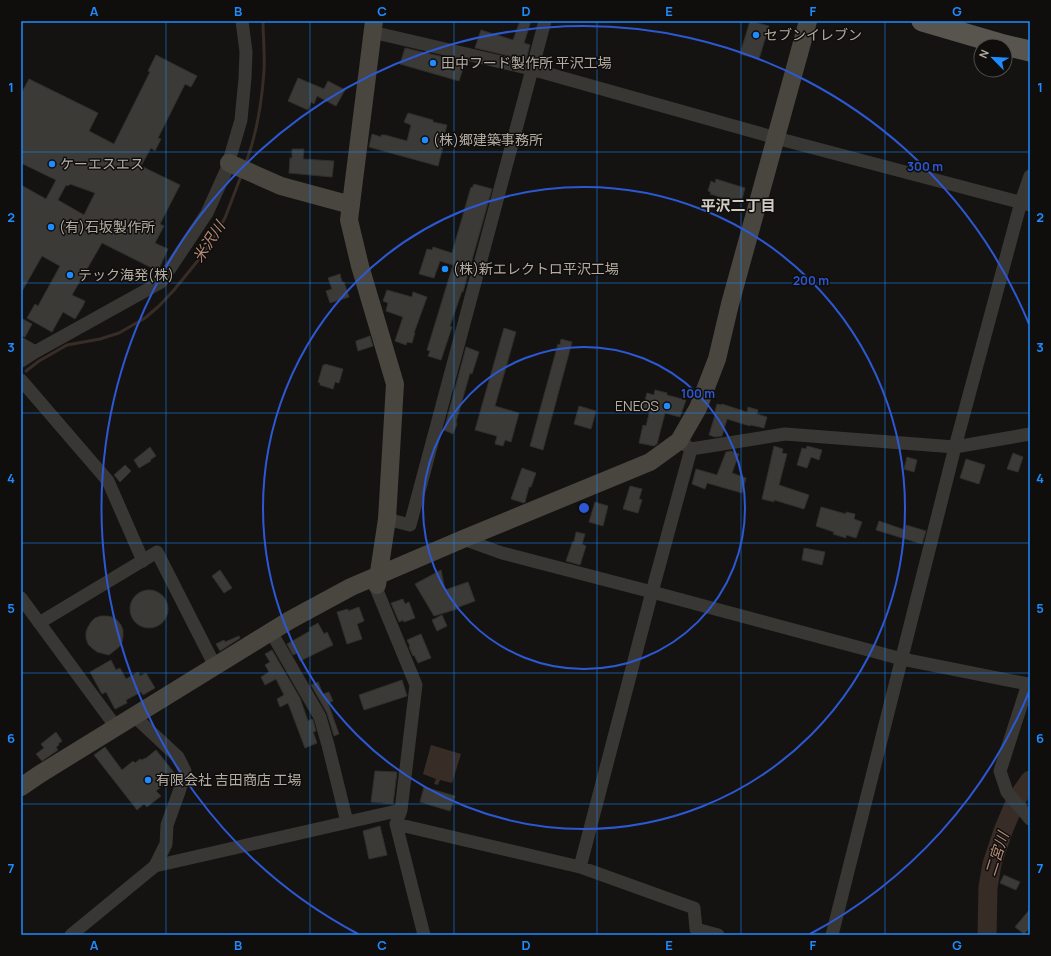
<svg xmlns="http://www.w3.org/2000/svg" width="1051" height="956" font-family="Manrope,'Noto Sans JP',sans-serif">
<rect width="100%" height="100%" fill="#141312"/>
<!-- water -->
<path fill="#382c27" d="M431 745 461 754 452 783 440 780 438 785 434 784 436 779 423 774Z"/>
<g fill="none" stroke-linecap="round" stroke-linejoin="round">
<!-- stream -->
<path stroke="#382c27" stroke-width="3" d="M245 165C256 137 262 100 264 71 265 54 263 37 263 21
M26 371 39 361 67 345 100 339 119 333 145 318 159 306 174 290 204 253 225 218 241 176"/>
<!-- river -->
<path stroke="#382c27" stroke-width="19" d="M987 935 988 887 992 864 1003 831 1016 800 1030 780"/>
</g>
<!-- building -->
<path fill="#3c3a36" stroke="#302f2c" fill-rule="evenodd" d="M520 21H531L524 43 530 45 526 60 475 48 481 30 513 40Z
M750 21 769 26 759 59 740 54Z
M405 48 465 62 459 81 400 64Z
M156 55 197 76 191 87 185 84 158 138 161 139 155 151 151 148 141 166 180 185 160 224 164 226 155 243 168 249 158 271 102 243 72 295 85 301 83 306 75 319 63 312 52 332 27 318 35 304 38 306 60 266 42 256 21 293V185L46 199 56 180 21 163V94L29 79 98 113 89 131 114 144 150 72 148 71ZM70 184 95 193 84 215 58 200 66 185 68 186Z
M298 78 324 89 328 81 345 90 336 106 317 96 314 104 311 102 308 110 288 101Z
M408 113 433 120V122L447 125 441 147H443L438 166 369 147 372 134 381 137V135H385L407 141 411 125 404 122Z
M292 149H304L303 159 334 161 332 177 289 173 290 158H292Z
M716 179 745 188 741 203 710 194 711 192 708 191 711 181 715 183Z
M474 184 492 189 463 292 462 291 450 326 452 327 441 360 428 356 430 351 427 350 453 265 440 261 434 278 419 274 427 249 432 250 433 247 452 253 471 187 472 188Z
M340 274 342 282H344L349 297 330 303 326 291 332 289 328 278Z
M387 290 412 297 413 292 427 297 414 333H415L412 343 407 342 406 345 395 341 403 317 386 311 388 303 383 301Z
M21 318 32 324 25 337 21 336Z
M504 328 516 332 495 406 519 413 511 442 505 440 503 446 495 444 497 436 475 430Z
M370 336 373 346 358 351 356 343V341Z
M561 339 572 342 543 450 530 446 558 344 560 345Z
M466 347 479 352 472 374 470 373 456 422 457 424 453 434 444 430Z
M325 364 343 369 339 383 335 382 333 389 320 385V383L318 382 323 365H325Z
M655 390 667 393V395L686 400 680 417 665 413 657 444 654 446 639 443 643 425 646 426 650 410 643 408 647 393 654 395Z
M717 404 721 405 722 404 747 412 748 407 758 410 757 414 767 417 764 428 751 425 750 426 727 419 722 436 715 437 709 435 715 415H714Z
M579 406 596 411 591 429 574 424Z
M774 446 783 449 782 453 787 454 779 485 809 495 804 509 774 500V502L762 499Z
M807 446 822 450 819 460 811 457 807 468 797 465 802 448 806 449Z
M150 447 156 456 150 460 151 461 139 468 134 460Z
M731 451 739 454 732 473 746 478 742 493 707 483 705 489 692 484 696 469 717 475 726 452Z
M1013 453 1023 457 1018 472 1007 469Z
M907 457 917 460 914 472 904 469Z
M966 459 985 465 979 484 960 478Z
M125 465 131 471 120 482 114 475Z
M522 468 536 473 531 487H529L525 502 524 503 511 499Z
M630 486 642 489 639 499 642 500 638 513 623 509Z
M595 502 608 506 603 526 589 522Z
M821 507 846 514V512L855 514 854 519 862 522 856 538 846 535V538L833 534 834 532 816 526Z
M879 521 905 530 906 525 926 531 922 544 876 530Z
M576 532 585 534 582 544 586 546 580 565 566 561 573 541 574 542Z
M804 548 825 552 822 565 802 560Z
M220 570 232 588 224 593 212 576Z
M441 570 445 590 468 582 475 601 456 608 457 609 434 616 415 584Z
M130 609a19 19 0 1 1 38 0a19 19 0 1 1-38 0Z
M403 599 405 604 409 602 415 618 404 622 403 620 399 622 391 603Z
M359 607 364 621 357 624 362 639 347 644 337 612 348 609V611Z
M442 615 447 626 437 631 432 620Z
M101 616H107L112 617 117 620 121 625 123 630V636L122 642 119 647 109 655 97 652 92 648 88 644 86 638V632L88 627 91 622 95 618Z
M318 623 324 634 327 632 333 645 300 661 297 653 293 655 287 644 310 631 309 628Z
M421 634 431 658 418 663 414 655 413 656 409 647 410 646 407 640Z
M239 636 240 638 220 651 216 644 224 640 225 642Z
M272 650 300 698 308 721 312 719 313 720 316 731 313 732 317 743 305 748 288 703 280 707 277 699 284 695 276 679 265 685 261 677 269 672 265 665 270 662 265 654Z
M111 660 116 670 120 668 126 679 138 672 140 676 146 673 155 688 143 695 141 692 126 700 127 703 115 709 106 692 102 694 90 672Z
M402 680 407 696 364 710 359 695Z
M318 682 323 694 329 692 333 701 328 703 339 734 334 736 327 713 311 685Z
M56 732 62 741 58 744 59 745 56 747 58 750 42 761 36 754 44 748 41 744Z
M105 747 122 770 133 761 135 763 140 759 142 760 145 758V759L156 750 176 775 175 776 156 791 161 796 147 807 144 804 137 810 94 755Z
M375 771 397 772 393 804 371 802Z
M424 787 455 796 450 811 420 802Z
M380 826 387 855 369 859 363 831Z
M1004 875 1020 882 1016 890 1000 883Z
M1030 909V928L1024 934 1015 927Z"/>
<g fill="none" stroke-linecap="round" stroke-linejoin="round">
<!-- street -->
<path stroke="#393733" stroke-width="13" d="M372 32 531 69 776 138 1030 205
M21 344 35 352
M21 361 35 352 161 282 207 213 226 171 241 120 245 78 246 52 242 21
M21 380 108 481 143 561
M684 444 691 449 785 434 955 447 1030 434
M387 519 410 525 545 21
M463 539 502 553 652 592 902 659 1028 684 1000 771 1007 792 1030 819
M376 588 416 685 401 810 396 824 424 935
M21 598 116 727
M39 623 157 552 215 666
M271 632 320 717 328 745 347 822
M134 716 178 757 185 771 179 792 167 825 166 844 155 866
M396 824 580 867 694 908 696 929 718 935
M580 867 652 592 691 449
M71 935 155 866 401 810
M832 935 955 447 1021 202 1030 176"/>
<!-- secondary -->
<path stroke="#494640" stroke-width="18" d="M374 21 349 220 360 266 395 384 387 519 377 585
M229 163 281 186 351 205
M21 787 40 774 290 620 351 587 463 539 650 462 679 441 698 408 717 359 730 304 808 21"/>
<!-- primary -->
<path stroke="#58554e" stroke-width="21" d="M922 21 1004 45 1030 51"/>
</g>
<!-- grid -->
<path fill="none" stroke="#1e8bff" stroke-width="1" stroke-opacity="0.55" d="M166 21V935M310 21V935M454 21V935M597 21V935M741 21V935M885 21V935M21 152H1030M21 283H1030M21 413H1030M21 543H1030M21 673H1030M21 804H1030"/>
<!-- distance rings -->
<g fill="none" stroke="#2c58d3" stroke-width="2">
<circle cx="584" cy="508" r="161"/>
<circle cx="584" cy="508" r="321"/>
<path d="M1029 692A482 482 0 0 1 810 934M358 934A482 482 0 1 1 1029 324"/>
</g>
<!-- markers -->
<g fill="#1e8bff" stroke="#0f0e0d" stroke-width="1.5">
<circle cx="756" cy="35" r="4"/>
<circle cx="433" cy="63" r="4"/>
<circle cx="425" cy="140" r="4"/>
<circle cx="52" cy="164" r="4"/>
<circle cx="51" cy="227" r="4"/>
<circle cx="445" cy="269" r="4"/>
<circle cx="70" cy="275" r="4"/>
<circle cx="667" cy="406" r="4"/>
<circle cx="148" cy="780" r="4"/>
</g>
<g text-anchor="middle" stroke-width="3" stroke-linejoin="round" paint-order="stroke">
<!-- poi labels -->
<g font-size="14" fill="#b5ada2" stroke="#0f0e0d" text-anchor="start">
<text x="764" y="40">セブンイレブン</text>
<text x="441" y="68">田中フード製作所 平沢工場</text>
<text x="433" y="145">(株)郷建築事務所</text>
<text x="60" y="169">ケーエスエス</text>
<text x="59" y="232">(有)石坂製作所</text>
<text x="453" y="274">(株)新エレクトロ平沢工場</text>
<text x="78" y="280">テック海発(株)</text>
<text x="659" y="411" text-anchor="end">ENEOS</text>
<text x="156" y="785">有限会社 吉田商店 工場</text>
</g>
<!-- neighbourhood labels -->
<g font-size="15" font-weight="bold" fill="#d1cbc3" stroke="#0f0e0d">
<text x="738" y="211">平沢二丁目</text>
</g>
<!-- water labels -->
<g font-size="15" font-style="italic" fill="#b48a75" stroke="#0f0e0d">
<text transform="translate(209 242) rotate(-57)" y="5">米沢川</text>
<text transform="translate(997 854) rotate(-72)" y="5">二宮川</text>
</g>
</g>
<circle cx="584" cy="508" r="6" fill="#2c58d3" stroke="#0f0e0d" stroke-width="2"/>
<g font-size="12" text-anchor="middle" font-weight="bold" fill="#2c58d3" stroke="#0f0e0d" stroke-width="3" stroke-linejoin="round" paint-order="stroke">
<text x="925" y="171">300 m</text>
<text x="811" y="285">200 m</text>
<text x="698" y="398">100 m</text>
</g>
<!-- border -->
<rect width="1051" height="956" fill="none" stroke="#0f0e0d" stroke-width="44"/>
<!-- north arrow -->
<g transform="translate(993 58) rotate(294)"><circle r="19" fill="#0f0e0d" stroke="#514e49"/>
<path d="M0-3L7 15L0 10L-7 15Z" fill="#1e8bff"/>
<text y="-6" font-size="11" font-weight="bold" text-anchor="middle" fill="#b5ada2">N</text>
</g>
<rect x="22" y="22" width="1007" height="912" fill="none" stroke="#1e8bff" stroke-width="1.5"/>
<g font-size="13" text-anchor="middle" font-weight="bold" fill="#1e8bff">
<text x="94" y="16">A</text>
<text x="238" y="16">B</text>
<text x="382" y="16">C</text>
<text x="526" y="16">D</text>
<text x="669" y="16">E</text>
<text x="813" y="16">F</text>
<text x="957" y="16">G</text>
<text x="11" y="92">1</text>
<text x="1040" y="92">1</text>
<text x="11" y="222">2</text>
<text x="1040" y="222">2</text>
<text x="11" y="352">3</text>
<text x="1040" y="352">3</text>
<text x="11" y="483">4</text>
<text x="1040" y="483">4</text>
<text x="11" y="613">5</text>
<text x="1040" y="613">5</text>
<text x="11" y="743">6</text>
<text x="1040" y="743">6</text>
<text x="11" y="873">7</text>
<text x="1040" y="873">7</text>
<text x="94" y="950">A</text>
<text x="238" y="950">B</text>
<text x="382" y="950">C</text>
<text x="526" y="950">D</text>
<text x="669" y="950">E</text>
<text x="813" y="950">F</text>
<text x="957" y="950">G</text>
</g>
</svg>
